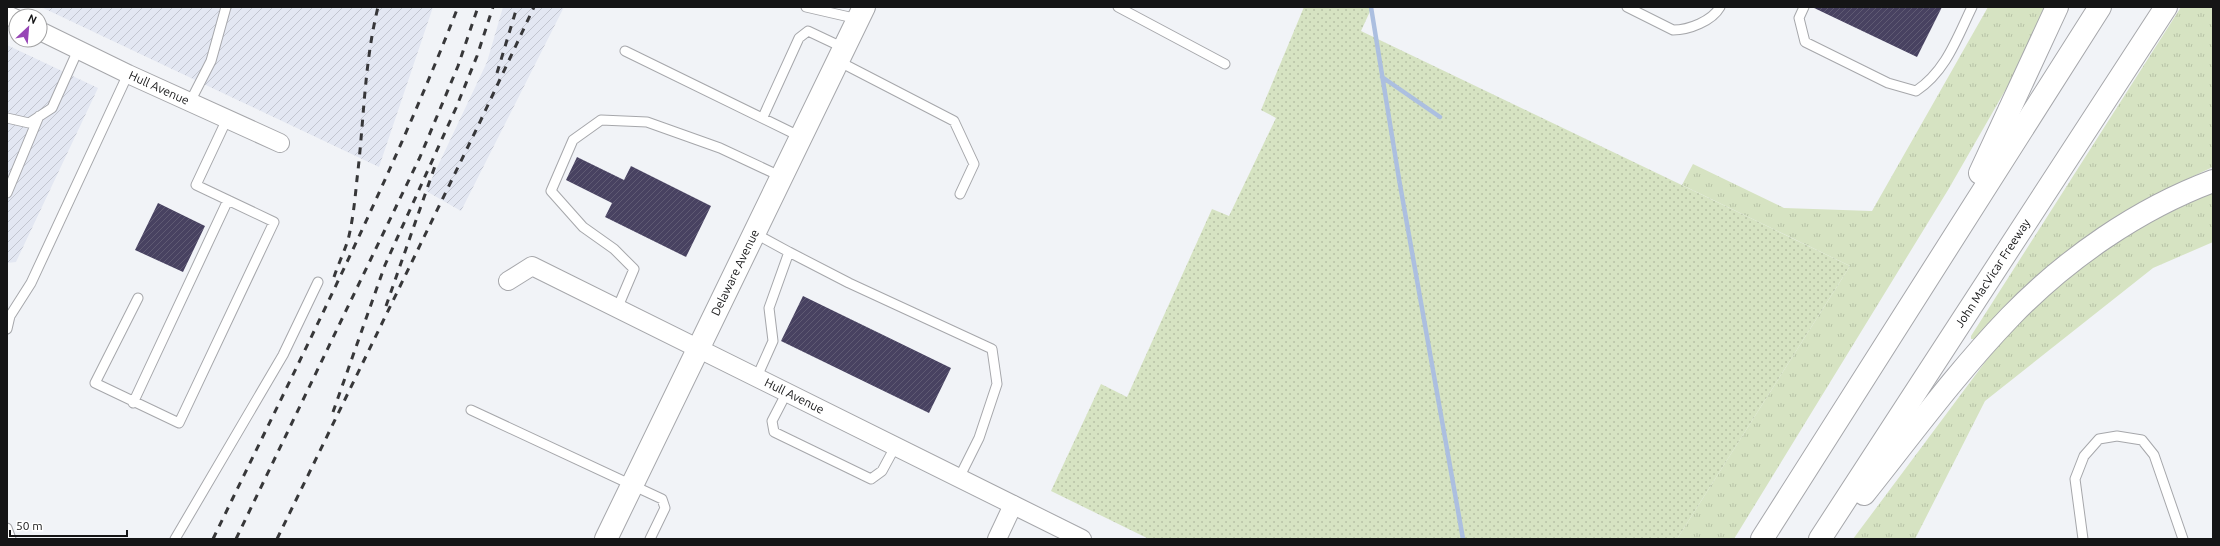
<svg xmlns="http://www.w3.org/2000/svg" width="2220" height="546" font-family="Ubuntu,sans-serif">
<defs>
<pattern id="industrial-furrows" width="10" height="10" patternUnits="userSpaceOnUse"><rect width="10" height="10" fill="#e3e7f2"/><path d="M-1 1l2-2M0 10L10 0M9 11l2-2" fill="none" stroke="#c2c5cf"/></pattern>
<pattern id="grass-tufts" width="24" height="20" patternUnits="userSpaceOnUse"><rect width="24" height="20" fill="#d6e3c2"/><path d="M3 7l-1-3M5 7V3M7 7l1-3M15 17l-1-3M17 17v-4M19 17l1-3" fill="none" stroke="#b7c2a6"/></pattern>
<pattern id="park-dots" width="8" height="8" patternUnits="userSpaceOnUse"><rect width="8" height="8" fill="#d6e3c2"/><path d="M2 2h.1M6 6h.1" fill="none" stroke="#b7c2a6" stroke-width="1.8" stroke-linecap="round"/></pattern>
<pattern id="building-hatch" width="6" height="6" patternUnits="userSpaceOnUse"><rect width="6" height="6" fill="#484261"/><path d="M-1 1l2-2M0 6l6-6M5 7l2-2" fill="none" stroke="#5f5a73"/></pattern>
</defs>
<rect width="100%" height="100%" fill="#f1f3f7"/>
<!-- industrial -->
<path fill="url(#industrial-furrows)" d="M41 7H433L379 167Z
M503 7H564L461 211 426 191 487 62Z
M7 45 98 88 16 262 7 263Z"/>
<!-- grass -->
<path fill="url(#grass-tufts)" d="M1988 7H2046L2033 42 1948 190 1734 539H1677L1850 266 1682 185 1693 164 1784 208 1872 211Z
M2181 7H2213V167C2115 212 2047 257 1975 339H1971V336Z
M2213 192V242L2153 268 1985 401 1915 539H1853L2003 338 2039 300 2105 250 2145 224Z"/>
<!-- park -->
<path fill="url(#park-dots)" d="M1304 7H1372L1361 31 1850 266 1677 539H1149L1051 491 1101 384 1127 397 1212 209 1229 216 1276 118 1261 110Z"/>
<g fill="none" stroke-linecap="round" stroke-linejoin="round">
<!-- stream -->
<path stroke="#acbfe0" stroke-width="4.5" d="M1371 7 1399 179 1463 539
M1382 77 1440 117"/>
</g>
<!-- building -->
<path fill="url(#building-hatch)" d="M1812 7H1942L1917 57Z
M577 157 624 180 631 166 711 206 686 257 605 217 612 203 566 180Z
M158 203 205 226 183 272 135 250Z
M803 296 951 368 929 413 781 341Z"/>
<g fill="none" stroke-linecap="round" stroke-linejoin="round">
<defs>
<path id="service" d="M806 7 858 19
M1118 7 1225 64
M1627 7 1673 30C1689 30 1712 21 1720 7
M1804 7 1799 18 1805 42 1888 83 1916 91C1946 71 1957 38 1972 7
M625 51 801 137
M838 61 954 121 974 164 960 194
M190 102 211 61 226 7
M763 117 799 38 808 31 844 48
M7 118 29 123 52 108 78 50
M7 193 39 116
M754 233 789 252 769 308 773 341 756 379
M789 252 849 283 992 349 997 384 979 438 959 478
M138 298 95 383 179 423 274 222 196 185 227 119
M617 309 634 269 614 249 583 227 551 191 573 140 601 120 647 122 720 148 782 177
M7 315 10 316 31 283 128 74
M7 329 10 316
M786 394 772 421 774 432 871 479 882 471 895 447
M133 403 228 200
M471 410 662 499 665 508 650 539
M7 528 11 539
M175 539 283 355 318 282
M2083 539 2075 479 2084 456 2099 439 2117 436 2142 440 2154 455 2183 539"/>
<g id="minor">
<path d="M7 15 16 19"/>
<path id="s1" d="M40 31 128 74 280 143"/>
<path id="s2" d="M508 281 532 266 1082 539"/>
<path d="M997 539 1013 505"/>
</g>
<g id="secondary">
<path id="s3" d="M606 539 864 7"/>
</g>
<g id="motorway">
<path d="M1980 173 2057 7"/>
<path d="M1864 494C1911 435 1957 372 2010 317 2066 259 2138 209 2213 181"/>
<path d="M1762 539 2100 7"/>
<path id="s4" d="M1820 539 2166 7"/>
</g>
</defs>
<!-- service casing -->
<use href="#service" stroke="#a6a7ab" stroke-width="11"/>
<!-- minor casing -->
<use href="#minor" stroke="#a6a7ab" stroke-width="20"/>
<!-- secondary casing -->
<use href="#secondary" stroke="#a6a7ab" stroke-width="24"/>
<!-- motorway casing -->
<use href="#motorway" stroke="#a6a7ab" stroke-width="24"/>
<!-- service -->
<use href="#service" stroke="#fff" stroke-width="9"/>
<!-- minor -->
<use href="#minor" stroke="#fff" stroke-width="18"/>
<!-- secondary -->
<use href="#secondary" stroke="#fff" stroke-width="22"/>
<!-- motorway -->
<use href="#motorway" stroke="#fff" stroke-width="22"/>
<!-- rail -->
<path stroke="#373739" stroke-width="3" stroke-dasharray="7 7" stroke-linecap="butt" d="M497 73 517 7
M334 277C338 265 344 252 348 240 353 220 355 199 357 179 364 122 364 64 378 7
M386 306 435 166
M333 412 385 265 456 108 477 56 493 7
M213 539C298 363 387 189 458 7
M236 539 420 157 458 66 478 7
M277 539 479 124 534 7"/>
</g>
<g text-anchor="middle" stroke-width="4" stroke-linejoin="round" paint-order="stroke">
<!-- street labels -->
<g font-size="12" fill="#151516" stroke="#fff">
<text dy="4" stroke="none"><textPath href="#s1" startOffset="132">Hull Avenue</textPath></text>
<text dy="4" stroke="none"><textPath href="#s3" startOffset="296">Delaware Avenue</textPath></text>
<text dy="4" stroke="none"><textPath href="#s4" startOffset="317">John MacVicar Freeway</textPath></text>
<text dy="4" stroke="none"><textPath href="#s2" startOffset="321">Hull Avenue</textPath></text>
</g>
</g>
<!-- border -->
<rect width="2220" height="546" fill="none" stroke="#151516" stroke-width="16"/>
<!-- north arrow -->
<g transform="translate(28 28) rotate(26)"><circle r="19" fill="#ffffff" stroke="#a1a1a2"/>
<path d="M0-3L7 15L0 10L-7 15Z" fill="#9746b6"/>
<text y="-6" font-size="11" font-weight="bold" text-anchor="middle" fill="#151516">N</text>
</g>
<!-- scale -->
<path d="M10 530v6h117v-6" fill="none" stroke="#151516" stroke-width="2"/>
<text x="16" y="530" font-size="12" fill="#151516" stroke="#ffffff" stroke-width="3" paint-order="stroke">50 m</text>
</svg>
